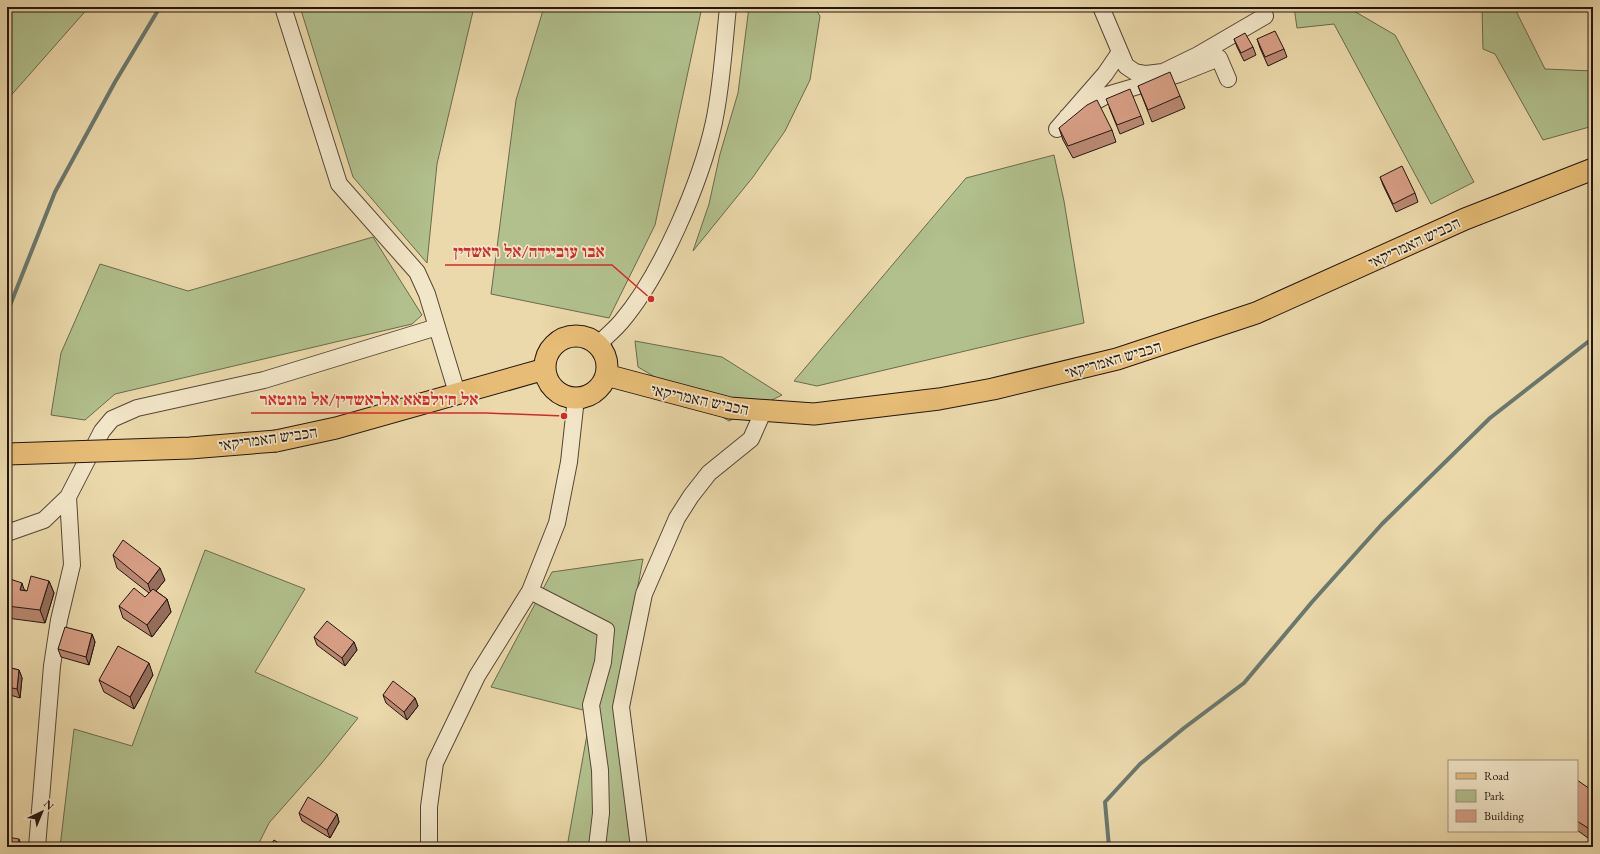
<svg xmlns="http://www.w3.org/2000/svg" width="1600" height="854" font-family="'EB Garamond','Frank Ruhl Libre',serif">
<rect width="100%" height="100%" fill="#ebd9ab"/>
<filter id="stains"><feTurbulence type="fractalNoise" baseFrequency=".005" numOctaves="4"/><feColorMatrix values="0 0 0 0 .2 0 0 0 0 .09 0 0 0 0 .02 0 0 0 .5 -.17"/></filter>
<radialGradient id="worn" r=".72"><stop offset=".6" stop-color="#630" stop-opacity="0"/><stop offset="1" stop-color="#630" stop-opacity=".3"/></radialGradient>
<!-- green -->
<path fill="#b1c08d" stroke="#6b6a4e" d="M7 7H89L7 100Z
M300 7H474L437 164 427 263 353 177Z
M544 7H702L655 225 609 318 491 294 516 100Z
M749 7 815 8 820 16 810 80 785 131 753 177 693 251 709 204 720 154 738 93Z
M1294 7H1354V11L1395 35 1474 182 1431 204 1334 24 1297 28Z
M1482 7H1514L1545 69 1593 71V126L1543 140 1495 54 1483 49Z
M1054 155 1064 201 1084 323 817 386 794 381 966 178Z
M373 237 422 315 412 324 115 394 85 420 51 415 61 353 100 264 188 291Z
M635 341 722 357 782 395 729 421 638 367Z
M205 550 305 589 255 672 358 718 321 764 269 823 257 847H60L74 729 132 746Z
M643 559 615 706 632 847H567L591 712 491 687 552 572Z"/>
<g fill="none" stroke-linecap="round" stroke-linejoin="round">
<!-- stream -->
<path stroke="#6a786e" stroke-width="4" d="M7 313 55 192 115 82 160 7
M1109 847 1105 802 1140 764 1184 728 1244 683 1312 602 1382 524 1490 418 1593 338"/>
<defs>
<path id="minor" d="M283 7 339 184 417 272 427 294 457 393
M1101 7 1126 66 1135 72 1146 74 1163 72 1198 55 1265 16
M1067 117 1107 95 1179 74 1219 58 1228 79
M1057 129 1105 74 1120 52
M597 345C605 338 614 330 621 322 661 275 701 182 714 122 722 84 724 45 728 7
M7 533 44 520 68 497 102 431 112 419 137 408 264 380 437 327
M530 591 606 630 603 662 591 705 600 770 601 813 597 847
M37 847 52 666 59 620 72 565 68 497
M429 847V807L435 763 477 676 530 591 557 523 569 462 576 398
M639 847 621 707 644 594 677 518 691 496 709 473 751 439 763 412"/>
<path id="major" d="M545 367a31 31 0 1 1 62 0a31 31 0 1 1-62 0Z
M606 375 730 408 814 414 939 399 993 389 1117 359 1256 313 1465 219 1593 169
M276 441 336 428 545 369"/>
</defs>
<!-- minor casing -->
<use href="#minor" stroke="#564637" stroke-width="18"/>
<!-- major casing -->
<use href="#major" stroke="#251510" stroke-width="23"/>
<!-- minor -->
<use href="#minor" stroke="#f2e6c8" stroke-width="16"/>
<!-- major -->
<use href="#major" stroke="#e6bc76" stroke-width="21"/>
<defs>
<path id="major-bridge" d="M7 454 190 448 276 441"/>
</defs>
<!-- major-bridge casing -->
<use href="#major-bridge" stroke="#251510" stroke-width="23" stroke-linecap="butt"/>
<!-- major-bridge -->
<use href="#major-bridge" stroke="#e6bc76" stroke-width="21"/>
</g>
<!-- wall -->
<path fill="#b98872" stroke="#251510" d="M1234 39 1253 47 1256 55 1244 61 1237 47Z
M1257 39 1284 49 1287 57 1268 66 1260 48Z
M1138 86 1180 96 1185 108 1152 122Z
M1109 107 1141 116 1144 124 1120 134Z
M1059 128 1112 130 1116 142 1073 158 1063 140Z
M1380 177 1415 193 1418 202 1396 212 1383 185Z
M113 555 165 580 156 591 167 599 171 612 152 637 123 618 119 606 145 597 149 593 117 568Z
M7 578 25 590 27 591 49 581 54 593 45 623 7 618Z
M92 634 95 642 89 665 61 657 58 649Z
M314 637 354 642 357 650 345 666 317 645Z
M7 667 19 670 22 678 20 698 7 694Z
M153 675 134 709 104 692 99 680Z
M383 695 415 698 418 706 407 720 386 703Z
M1577 780 1592 841 1577 830Z
M299 813 337 814 339 822 330 838 302 821Z"/>
<!-- shaded-wall -->
<path fill="#966f5d" stroke="#251510" d="M160 568 165 580 152 596 148 584Z
M49 581 54 593 45 623 40 610Z
M22 583 26 595 20 590Z
M167 599 171 612 152 637 147 625Z
M92 634 95 642 89 665 86 657Z
M354 642 357 650 345 666 342 658Z
M149 663 153 675 134 709 130 697Z
M19 670 22 678 20 698 17 689Z
M415 698 418 706 407 720 404 712Z
M337 814 339 822 330 838 327 830Z
M1593 821V839L1592 841 1588 828Z
M19 839 22 847H18Z"/>
<!-- building -->
<path fill="#d79e85" stroke="#251510" d="M1275 31 1284 49 1265 57 1257 39Z
M1245 33 1253 47 1241 53 1234 39Z
M1170 72 1180 96 1148 110 1138 86Z
M1130 89 1141 116 1117 125 1106 99Z
M1097 100 1112 130 1068 146 1059 128 1087 105Z
M1402 166 1415 193 1393 204 1380 177Z
M123 540 160 568 148 584 113 555Z
M31 576 49 581 40 610 7 606V578L22 583 20 590 27 591Z
M134 588 145 597 153 589 167 599 147 625 119 606Z
M327 621 354 642 342 658 314 637Z
M65 627 92 634 86 657 58 649Z
M118 646 149 663 130 697 99 680Z
M7 667 19 670 17 689 7 687Z
M393 681 415 698 404 712 383 695Z
M1577 780 1593 791 1591 794 1593 795V821L1588 828 1577 821Z
M308 797 337 814 327 830 299 813Z
M7 837 19 839 18 847H7Z
M274 840 285 847H269Z
M1555 846 1589 847H1555Z"/>
<g text-anchor="middle" stroke-width="3.5" stroke-linejoin="round" paint-order="stroke">
<!-- street labels -->
<g font-size="16" fill="#251510" stroke="#f2e6c8">
<text transform="translate(1414 242) rotate(-25)" y="6">הכביש האמריקאי</text>
<text transform="translate(1113 359) rotate(-16)" y="6">הכביש האמריקאי</text>
<text transform="translate(700 399) rotate(12)" y="6">הכביש האמריקאי</text>
<text transform="translate(268 438) rotate(-8)" y="6">הכביש האמריקאי</text>
</g>
</g>
<!-- callouts -->
<path fill="none" stroke="#d62828" stroke-width="1.5" d="M651 299L612 265H445M564 416L486 413H251"/>
<g fill="#d62828" stroke="#f2e6c8" stroke-width="1.5">
<circle cx="651" cy="299" r="4"/>
<circle cx="564" cy="416" r="4"/>
</g>
<g font-size="17" text-anchor="middle" font-weight="bold" fill="#d62828" stroke="#f2e6c8" stroke-width="3.5" stroke-linejoin="round" paint-order="stroke">
<text x="529" y="257">אבו עוביידה/אל ראשדין</text>
<text x="369" y="405">אל ח׳ולפאא אלראשדין/אל מונטאר</text>
</g>
<!-- margin -->
<rect width="1600" height="854" fill="none" stroke="#ebd9ab" stroke-width="24"/>
<rect x="8" y="8" width="1584" height="838" fill="none" stroke="#251510" stroke-width="2"/>
<rect x="12" y="12" width="1576" height="830" fill="none" stroke="#251510"/>
<!-- legend -->
<rect x="1448" y="760" width="130" height="72" fill="#f2e6c8" stroke="#a0927e"/>
<rect x="1456" y="773" width="20" height="6" fill="#e6bc76" stroke="#a0927e"/>
<text x="1484" y="780" font-size="12" fill="#251510">Road</text>
<rect x="1456" y="790" width="20" height="12" fill="#b1c08d" stroke="#a0927e"/>
<text x="1484" y="800" font-size="12" fill="#251510">Park</text>
<rect x="1456" y="810" width="20" height="12" fill="#d79e85" stroke="#a0927e"/>
<text x="1484" y="820" font-size="12" fill="#251510">Building</text>
<!-- north arrow -->
<g transform="translate(42 812) rotate(44)" stroke="#f2e6c8" stroke-width="3" paint-order="stroke">
<path d="M0-3L7 15L0 10L-7 15Z" fill="#251510"/>
<text y="-6" font-size="11" font-weight="bold" text-anchor="middle" fill="#251510">N</text>
</g>
<rect width="100%" height="100%" filter="url(#stains)"/>
<rect width="100%" height="100%" fill="url(#worn)"/>
</svg>
